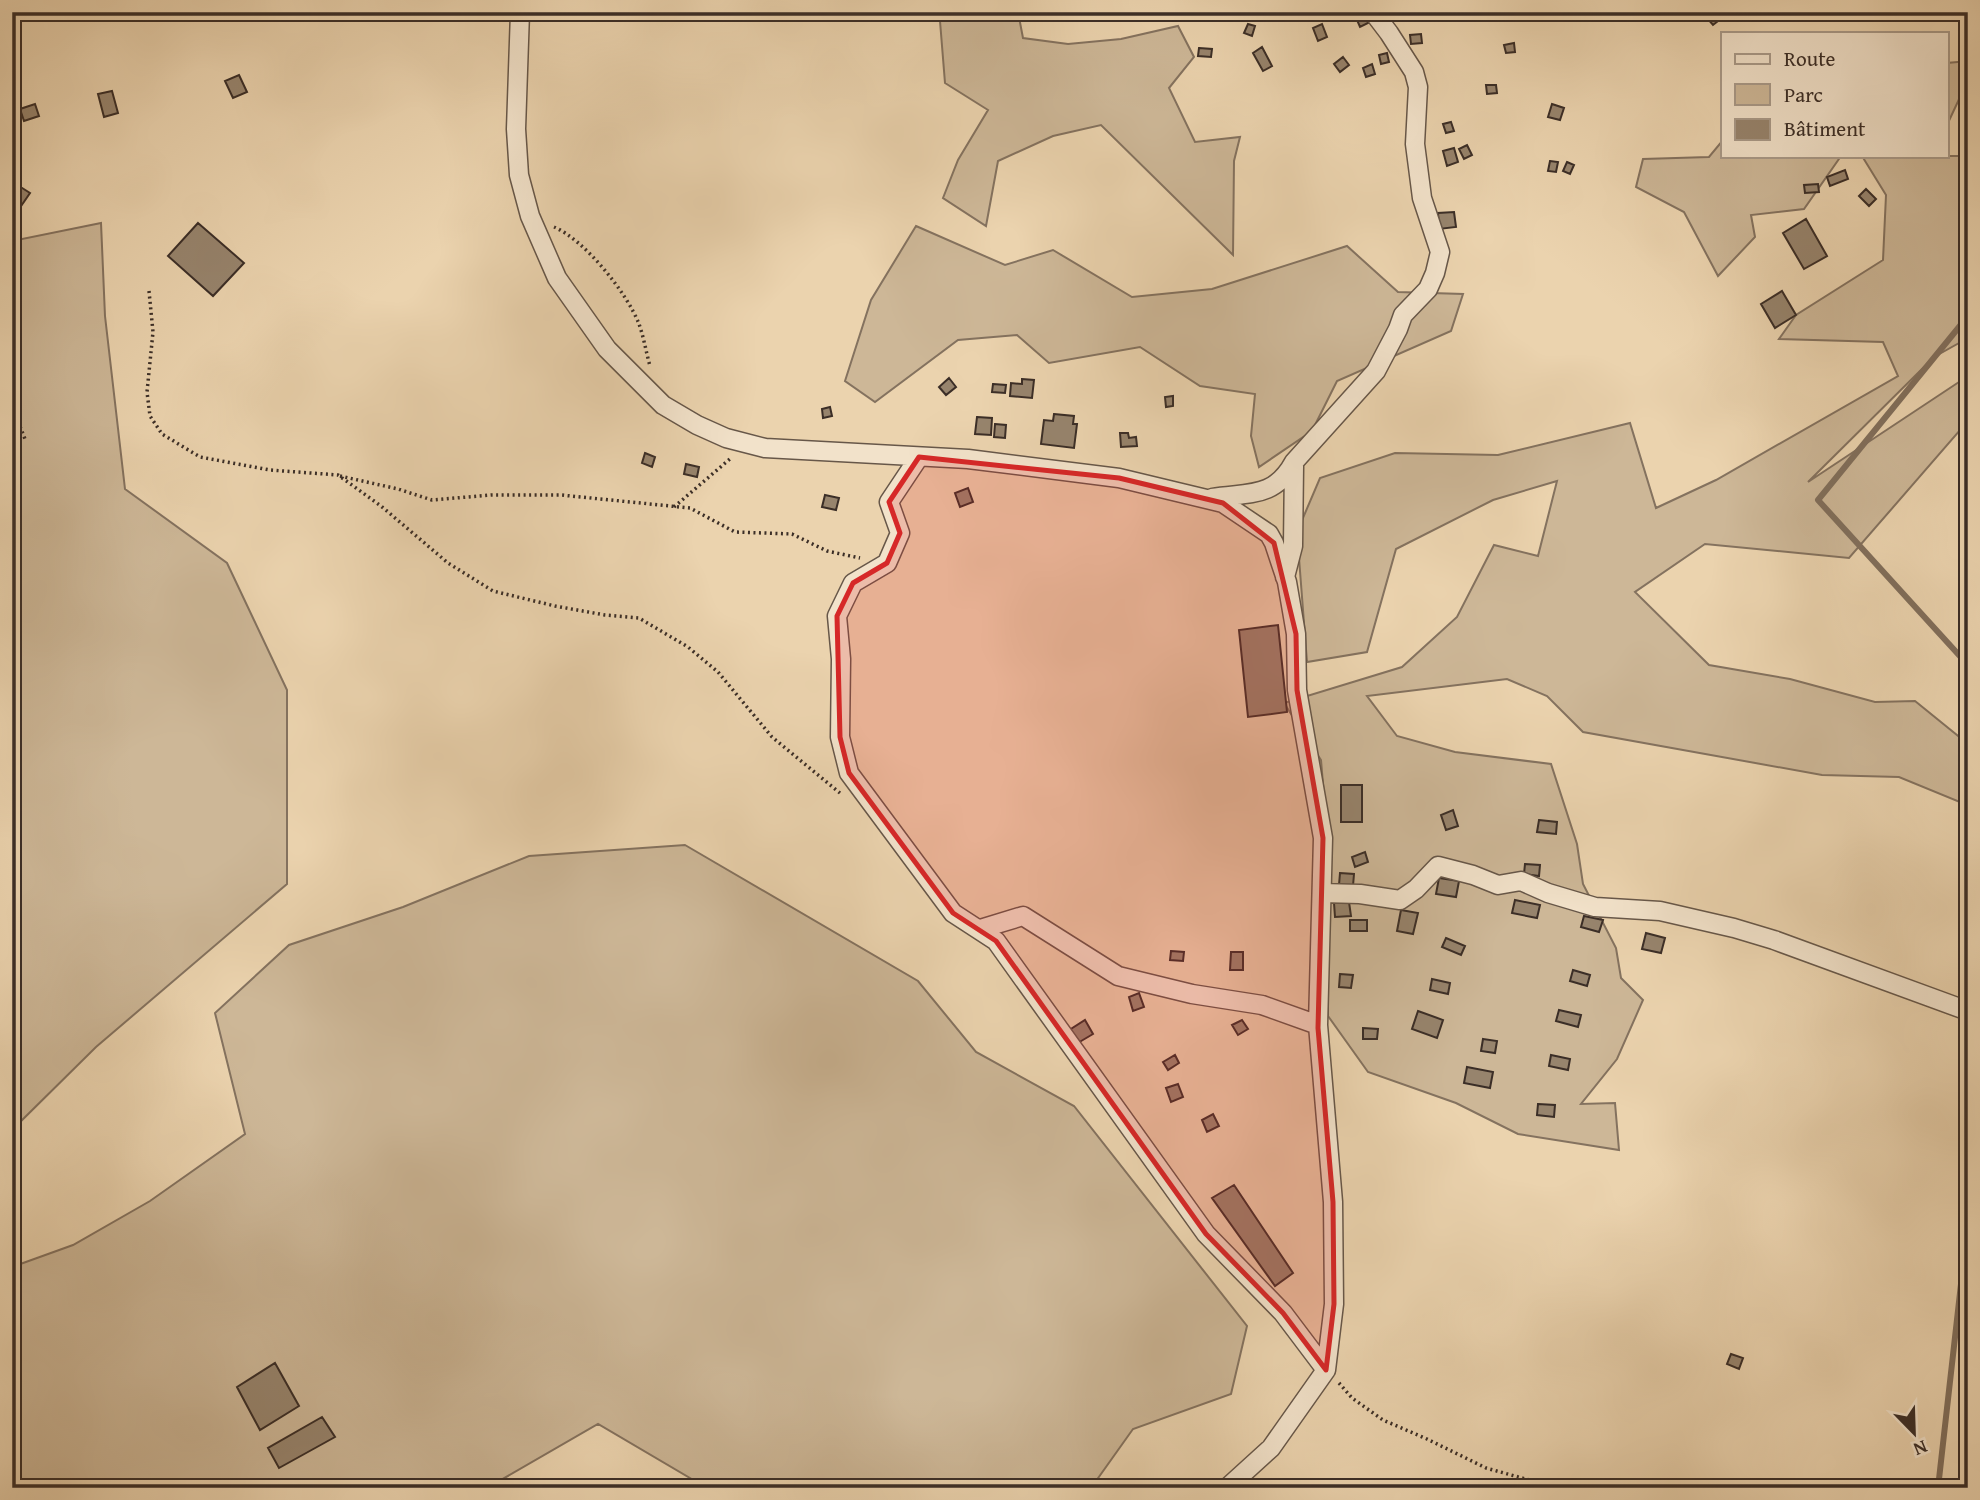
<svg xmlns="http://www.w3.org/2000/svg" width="1980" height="1500" font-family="'Gentium Book Plus',serif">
<rect width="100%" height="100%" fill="#ebd3ae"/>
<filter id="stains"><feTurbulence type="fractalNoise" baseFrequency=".00286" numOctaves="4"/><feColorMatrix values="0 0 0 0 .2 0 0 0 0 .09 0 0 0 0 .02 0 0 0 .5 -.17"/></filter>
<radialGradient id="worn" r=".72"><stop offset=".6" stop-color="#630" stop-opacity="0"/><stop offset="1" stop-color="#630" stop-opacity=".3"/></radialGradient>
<!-- green -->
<path fill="#cdb797" stroke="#84725f" stroke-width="2" d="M945 12H1018L1023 38 1068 44 1121 39 1178 26 1194 57 1169 88 1195 142 1240 137 1234 161 1233 255 1101 125 1053 136 998 161 986 226 943 198 958 160 988 110 945 83 940 21Z
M1968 61V80L1947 125V63Z
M1723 140V156H1841L1804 209 1751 215 1755 237 1718 276 1684 212 1636 187 1643 159 1709 157Z
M1862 156H1968V338L1934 357 1808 482 1968 376V421L1849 558 1705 544 1635 592 1709 665 1790 679 1875 702 1915 701 1968 744V816L1960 802 1899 777 1822 775 1583 732 1547 696 1507 679 1367 696 1397 736 1455 752 1551 764 1577 844 1583 884 1616 948 1621 978 1643 1000 1617 1059 1581 1104 1615 1103 1619 1150 1518 1134 1456 1103 1368 1072 1328 1016V845L1321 760 1284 703 1402 667 1457 617 1494 545 1538 556 1557 481 1493 500 1396 549 1367 652 1307 662 1297 532 1320 478 1395 453 1498 455 1630 423 1656 508 1716 480 1898 376 1883 342 1779 339 1796 315 1883 260 1886 195Z
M101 223 105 316 125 489 227 563 287 690V884L96 1047 12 1130V241Z
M916 226 1005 265 1053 250 1132 297 1212 289 1347 246 1398 292 1463 294 1451 331 1337 381 1312 431 1259 467 1251 436 1255 394 1200 386 1140 347 1049 363 1017 335 958 340 875 402 845 381 871 300Z
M685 845 918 981 976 1052 1074 1106 1247 1326 1231 1394 1133 1429 1091 1488H707L598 1424 487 1488H12V1267L73 1245 150 1201 245 1134 215 1013 289 945 403 907 529 856Z"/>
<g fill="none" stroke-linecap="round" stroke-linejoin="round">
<!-- stream -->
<path stroke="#816f5c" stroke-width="6" d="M1968 316 1818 500 1968 665
M1938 1488 1968 1222"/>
</g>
<!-- building -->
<path fill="#97846d" stroke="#3b2e27" stroke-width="2" d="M1713 12H1716L1722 18 1713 25 1707 18Z
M1367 15 1370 22 1360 27 1357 20Z
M1248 24 1255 26 1252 36 1244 33Z
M1322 24 1327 37 1318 41 1313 28Z
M1421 34 1422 43 1411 44 1410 35Z
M1514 43 1515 52 1506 53 1504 45Z
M1262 47 1272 66 1263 71 1253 53Z
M1199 48 1212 49 1211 57 1198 56Z
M1387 53 1389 62 1381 64 1379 55Z
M1343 57 1349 65 1340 72 1334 64Z
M1372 64 1375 74 1366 77 1363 68Z
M239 75 247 92 233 98 225 81Z
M1486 85H1496L1497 93 1487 94Z
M112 91 118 113 104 117 98 94Z
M35 104 39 116 24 121 20 109Z
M1552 104 1564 108 1560 120 1548 117Z
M1451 122 1454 131 1446 133 1443 124Z
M1467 145 1472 155 1464 159 1459 149Z
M1454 148 1458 162 1447 166 1443 151Z
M1550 161 1558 162 1556 172 1548 171Z
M1567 162 1574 165 1570 174 1563 171Z
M1845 170 1848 179 1830 186 1827 177Z
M1818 184 1819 192 1805 193 1804 185Z
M19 186 30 193 17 212 12 209V196Z
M1866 189 1876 199 1869 206 1859 196Z
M1454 212 1456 227 1439 229 1438 213Z
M1806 219 1827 256 1804 269 1783 233Z
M198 223 244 263 213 296 168 256Z
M1782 291 1796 315 1775 328 1761 304Z
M949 378 956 387 946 395 939 387Z
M1022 379 1034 380 1032 398 1010 396 1011 383 1022 384Z
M993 384 1006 385 1005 393 992 392Z
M1173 396V406L1166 407 1165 397Z
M830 407 832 416 823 418 822 409Z
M1054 414 1074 416 1073 424H1077L1074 448 1041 444 1044 420 1053 421Z
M977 417 992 418 991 435 975 434Z
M995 424 1006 425 1005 438 994 437Z
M1120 433H1128L1129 438 1136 437 1137 446 1121 447Z
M645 453 655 457 652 467 642 463Z
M686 464 699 467 697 477 684 474Z
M968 488 973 502 960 507 955 493Z
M825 495 839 498 836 510 822 507Z
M1278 625 1287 712 1248 717 1239 630Z
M1341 785H1362V822H1341Z
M1453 810 1458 826 1446 830 1441 815Z
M1539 820 1557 822 1556 834 1537 832Z
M1365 852 1368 862 1355 867 1352 857Z
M1525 864 1540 865 1539 876 1524 874Z
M1340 873 1354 874 1353 886 1339 885Z
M1439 878 1459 881 1456 897 1436 894Z
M1515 900 1540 905 1537 918 1512 913Z
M1349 902 1351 916 1335 917 1334 903Z
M1401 910 1418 913 1413 934 1397 931Z
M1584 916 1603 920 1599 932 1581 927Z
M1350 920H1367V931H1350Z
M1646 933 1665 938 1661 953 1642 949Z
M1446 938 1465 946 1461 955 1442 947Z
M1171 951 1184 952 1183 961 1170 960Z
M1231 952H1243V970H1230Z
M1573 970 1590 975 1587 986 1570 981Z
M1340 974 1353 975 1351 988 1339 987Z
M1432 979 1450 983 1448 994 1430 990Z
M1139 993 1144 1007 1133 1011 1129 997Z
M1559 1010 1581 1015 1578 1027 1556 1021Z
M1418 1011 1443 1020 1437 1038 1412 1029Z
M1085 1020 1093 1034 1071 1047 1063 1034Z
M1242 1020 1248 1029 1238 1035 1232 1025Z
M1363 1028 1378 1029 1377 1039H1363Z
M1483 1039 1497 1041 1495 1053 1481 1051Z
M1175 1055 1179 1063 1168 1070 1163 1062Z
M1551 1055 1570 1059 1568 1070 1549 1066Z
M1467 1067 1493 1072 1490 1088 1464 1083Z
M1178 1084 1183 1097 1171 1102 1166 1088Z
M1538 1104 1555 1105 1554 1117 1537 1115Z
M1213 1114 1219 1126 1207 1132 1202 1120Z
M1234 1185 1293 1273 1275 1286 1212 1198Z
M1731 1354 1743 1358 1739 1369 1727 1364Z
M275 1363 299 1406 260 1430 237 1387Z
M322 1417 335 1437 279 1468 268 1448Z"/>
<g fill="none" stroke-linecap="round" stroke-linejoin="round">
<defs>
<path id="minor" d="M520 12 516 129 519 175 530 216 557 278 607 349 663 405 697 425 726 438 765 448 968 459 1119 478 1223 503 1269 534 1274 543 1287 582 1296 634 1297 690 1323 838 1318 1025 1333 1202 1334 1304 1326 1370 1271 1448 1227 1488
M919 457 889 502 900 533 887 563 853 583 837 616 841 659 840 737 849 773 953 913 996 941 1206 1234 1283 1313 1326 1370
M1212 498C1248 492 1274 499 1294 462L1376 371 1398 329 1403 315 1428 289 1435 273 1440 252 1422 198 1418 167 1415 144 1418 87 1414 72 1389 33 1373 12
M1285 577 1293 546 1294 466
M1322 893 1360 894 1400 900 1416 889 1438 866 1473 875 1498 885 1521 881 1548 893 1595 907 1660 911 1734 928 1774 940 1968 1011
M980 929 1023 916 1118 976 1192 994 1262 1005 1318 1025"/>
</defs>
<!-- minor casing -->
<use href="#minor" stroke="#675749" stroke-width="21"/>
<!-- path -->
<path stroke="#3b2e27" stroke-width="3.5" stroke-dasharray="2 3.5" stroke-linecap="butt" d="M554 227C585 240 627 293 639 324 644 338 646 352 650 366
M149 291 153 332 147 392 150 416 162 434 200 457 270 470 338 475 381 506 448 563 493 591 555 606 605 615 639 618 688 647 718 672 772 737 840 793
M12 406 25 439
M340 476 398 489 432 500 491 495H561L690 508 735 532 792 534 827 551 860 558
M674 507 731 458
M1339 1383 1352 1398 1383 1420 1427 1439 1486 1468 1558 1488"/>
<!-- minor -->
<use href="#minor" stroke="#f2e2ca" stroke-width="18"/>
</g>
<!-- marked area -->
<path fill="#d62828" fill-opacity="0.2" stroke="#d62828" stroke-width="5" stroke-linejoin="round" d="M919 457 1119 478 1223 503 1274 543 1296 634 1297 690 1323 838 1318 1028 1333 1202 1334 1304 1326 1370 1283 1313 1206 1234 996 941 953 913 849 773 840 737 837 616 853 583 887 563 900 533 889 502Z"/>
<!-- margin -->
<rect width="1980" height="1500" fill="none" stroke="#ebd3ae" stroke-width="42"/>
<rect x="14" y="14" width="1952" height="1472" fill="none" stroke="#3b2e27" stroke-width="3.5"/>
<rect x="21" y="21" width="1938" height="1458" fill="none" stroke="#3b2e27" stroke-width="2"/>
<!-- legend -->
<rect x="1721" y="32" width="228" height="126" fill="#f2e2ca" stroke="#a99a89" stroke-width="2"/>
<rect x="1735" y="54" width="35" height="10" fill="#f2e2ca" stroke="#a99a89" stroke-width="2"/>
<text x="1784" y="66" font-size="21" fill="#3b2e27">Route</text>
<rect x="1735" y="84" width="35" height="21" fill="#cdb797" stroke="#a99a89" stroke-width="2"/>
<text x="1784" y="102" font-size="21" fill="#3b2e27">Parc</text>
<rect x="1735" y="119" width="35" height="21" fill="#97846d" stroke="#a99a89" stroke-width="2"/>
<text x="1784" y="136" font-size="21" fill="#3b2e27">Bâtiment</text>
<!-- north arrow -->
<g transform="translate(1914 1433) rotate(157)" stroke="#f2e2ca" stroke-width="5" paint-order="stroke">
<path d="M0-5L12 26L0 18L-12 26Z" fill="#3b2e27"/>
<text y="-10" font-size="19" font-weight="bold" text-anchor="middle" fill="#3b2e27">N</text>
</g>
<rect width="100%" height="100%" filter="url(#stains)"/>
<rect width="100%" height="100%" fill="url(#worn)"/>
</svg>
